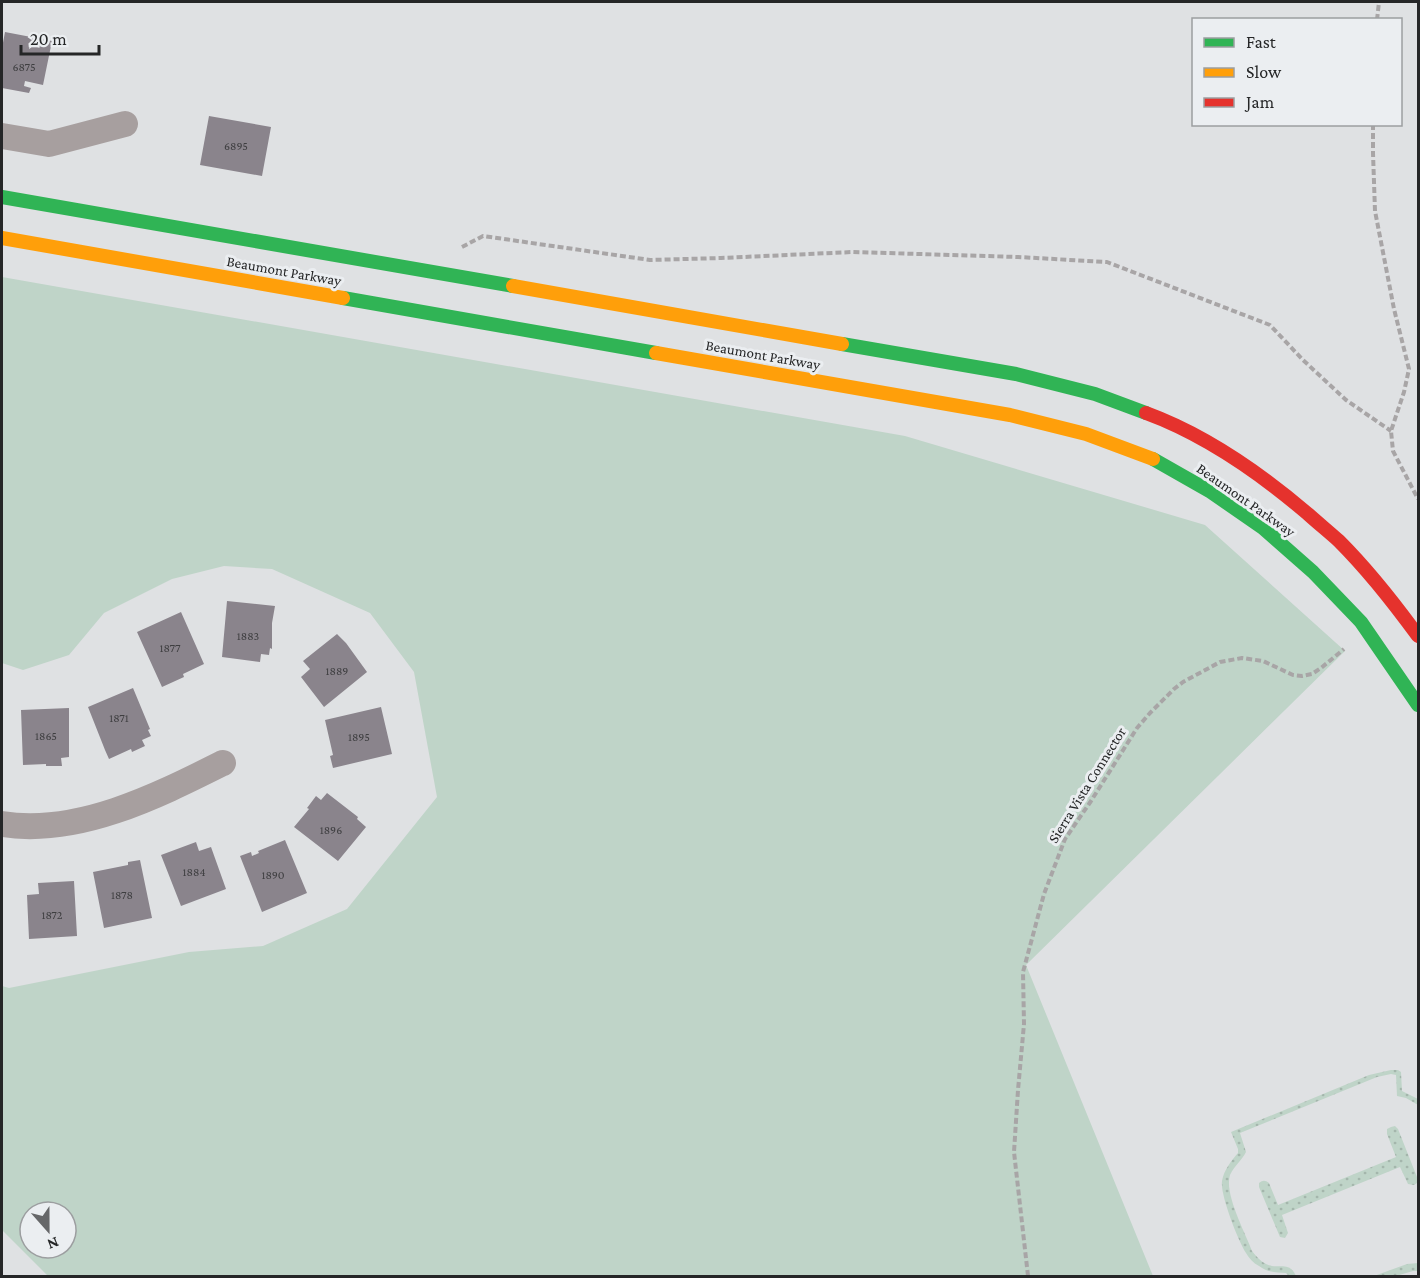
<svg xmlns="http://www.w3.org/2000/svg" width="1420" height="1278" font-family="'Crimson Pro',serif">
<defs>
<pattern id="garden-dots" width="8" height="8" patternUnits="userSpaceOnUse" patternTransform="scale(1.5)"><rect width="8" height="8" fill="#bfd4c8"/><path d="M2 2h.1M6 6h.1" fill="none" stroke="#a4b6ac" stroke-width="1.8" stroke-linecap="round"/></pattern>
</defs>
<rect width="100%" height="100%" fill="#dfe1e3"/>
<!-- grass -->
<path fill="#bfd4c8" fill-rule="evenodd" d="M2 277 905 436 1205 525 1345 651 1026 965 1153 1276H48L2 1230V986L9 988 189 952 263 946 347 909 437 797 414 672 370 613 272 569 224 566 172 579 104 613 69 655 23 670 2 663ZM30 1212H66V1248H30Z"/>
<!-- garden -->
<path fill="url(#garden-dots)" d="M1391 1070H1398L1401 1072 1402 1091 1418 1099V1105L1406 1098 1397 1096 1396 1075 1391 1074 1377 1077 1240 1133 1246 1152C1242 1160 1234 1166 1230 1175 1224 1194 1245 1232 1252 1251 1256 1256 1260 1261 1266 1264 1279 1270 1289 1260 1296 1276H1289L1286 1273C1276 1273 1267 1272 1259 1266 1253 1263 1249 1258 1246 1253 1238 1240 1220 1195 1222 1181 1224 1170 1231 1161 1238 1153V1149L1231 1132 1369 1075Z
M1395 1126 1398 1129 1417 1177V1183L1414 1185 1408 1184 1400 1167 1282 1215 1288 1233 1285 1238 1280 1237 1259 1187V1183C1263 1180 1265 1180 1269 1183L1278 1205 1396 1157 1387 1134V1129L1391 1127Z
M1418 1263V1271H1413L1396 1276H1374L1407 1264Z"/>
<!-- building -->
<path fill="#8a848c" d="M5 32 52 41 43 85 25 81 24 86 31 88 29 93 2 88V48Z
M209 116 271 127 262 176 200 165Z
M227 601 275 606 272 623V649L270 648 269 655 261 654 260 662 222 657Z
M181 612 204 664 183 674 184 677 162 687 137 632Z
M337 634 346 643 367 672 324 707 301 677 310 669 303 661Z
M133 688 150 729 148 730 151 736 142 740 145 746 132 752 131 749 109 759 105 750 88 707Z
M381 707 392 754 333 768 330 756 333 755 325 720Z
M69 708V757L61 758 62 766H46V764L23 765 21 710Z
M327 793 358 817 357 819 366 827 338 861 294 827 309 809 307 808 316 796 321 800Z
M285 840 307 893 262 912 240 856 251 852 252 856 259 853 258 851Z
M196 842 199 851 211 847 226 889 181 906 161 855Z
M140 860 152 918 104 928 93 872 128 865V862Z
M74 881 77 936 29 939 27 895 39 894 38 883Z"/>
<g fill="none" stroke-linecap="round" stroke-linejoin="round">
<!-- path -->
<path stroke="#a8a5a6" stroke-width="4" stroke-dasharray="6 3" stroke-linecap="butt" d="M1377 20 1379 2
M1373 124V153L1375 211 1394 309 1409 369 1404 392 1391 431 1393 451 1418 499
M462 247 483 236 650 260 721 258 853 252 1018 257 1107 262 1270 325 1303 360 1346 400 1391 431
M1028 1276 1014 1152 1018 1090 1024 1024 1023 972 1044 894 1065 839 1091 801 1137 728 1150 713 1174 689 1183 682 1220 662 1242 658 1263 661 1293 675 1302 676 1312 674 1321 668 1344 649"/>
<!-- street -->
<path stroke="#a79f9f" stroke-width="26" d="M2 136 49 144 125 124
M2 824C78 836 157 796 223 763"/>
<!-- fast -->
<path stroke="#30b455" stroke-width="14" d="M2 197 513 286
M343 298 656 353
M842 344 1016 374 1095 394 1146 413
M1153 459 1211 492 1263 528 1313 572 1361 622 1418 705"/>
<!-- slow -->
<path stroke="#ff9f0a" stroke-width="14" d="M2 238 343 298
M513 286 842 344
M656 353 1010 415 1086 434 1153 459"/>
<!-- jam -->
<path stroke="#e5322d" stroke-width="14" d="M1146 413C1206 435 1260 473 1308 514 1318 523 1329 532 1339 541 1368 570 1394 603 1418 636"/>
</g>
<g text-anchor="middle" stroke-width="6" stroke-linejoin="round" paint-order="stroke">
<!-- number labels -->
<g font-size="12" fill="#3e3e40">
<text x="24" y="71">6875</text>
<text x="236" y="150">6895</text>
<text x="248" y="640">1883</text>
<text x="170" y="652">1877</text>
<text x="337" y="675">1889</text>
<text x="119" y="722">1871</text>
<text x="46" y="740">1865</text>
<text x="359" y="741">1895</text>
<text x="331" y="834">1896</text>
<text x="194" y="876">1884</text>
<text x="273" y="879">1890</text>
<text x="122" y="899">1878</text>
<text x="52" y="919">1872</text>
</g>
<!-- street labels -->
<g font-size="15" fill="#252627" stroke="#ebeef1">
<text transform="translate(284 271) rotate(10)" y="5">Beaumont Parkway</text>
<text transform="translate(763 355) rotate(10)" y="5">Beaumont Parkway</text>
<text transform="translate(1246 500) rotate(35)" y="5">Beaumont Parkway</text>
<text transform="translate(1087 785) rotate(-58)" y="5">Sierra Vista Connector</text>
</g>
</g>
<!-- border -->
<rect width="1420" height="1278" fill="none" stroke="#252627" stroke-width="6"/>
<!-- legend -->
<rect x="1192" y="18" width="210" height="108" fill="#ebeef1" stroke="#9c9ea0" stroke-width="1.5"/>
<rect x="1204" y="38" width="30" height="9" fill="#30b455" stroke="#9c9ea0" stroke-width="1.5"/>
<text x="1246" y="48" font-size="18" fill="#252627">Fast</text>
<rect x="1204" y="68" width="30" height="9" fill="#ff9f0a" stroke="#9c9ea0" stroke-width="1.5"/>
<text x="1246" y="78" font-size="18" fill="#252627">Slow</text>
<rect x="1204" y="98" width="30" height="9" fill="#e5322d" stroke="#9c9ea0" stroke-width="1.5"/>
<text x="1246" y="108" font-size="18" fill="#252627">Jam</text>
<!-- north arrow -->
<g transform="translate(48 1230) rotate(159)"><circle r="28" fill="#ebeef1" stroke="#9c9ea0" stroke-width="1.5"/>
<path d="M0-4.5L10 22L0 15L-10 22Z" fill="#666769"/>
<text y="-9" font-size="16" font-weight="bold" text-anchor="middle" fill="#252627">N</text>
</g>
<!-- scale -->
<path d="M21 45v9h78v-9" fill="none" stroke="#252627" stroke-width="3"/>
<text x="30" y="45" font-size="18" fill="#252627" stroke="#ebeef1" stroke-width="4.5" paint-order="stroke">20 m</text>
</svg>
